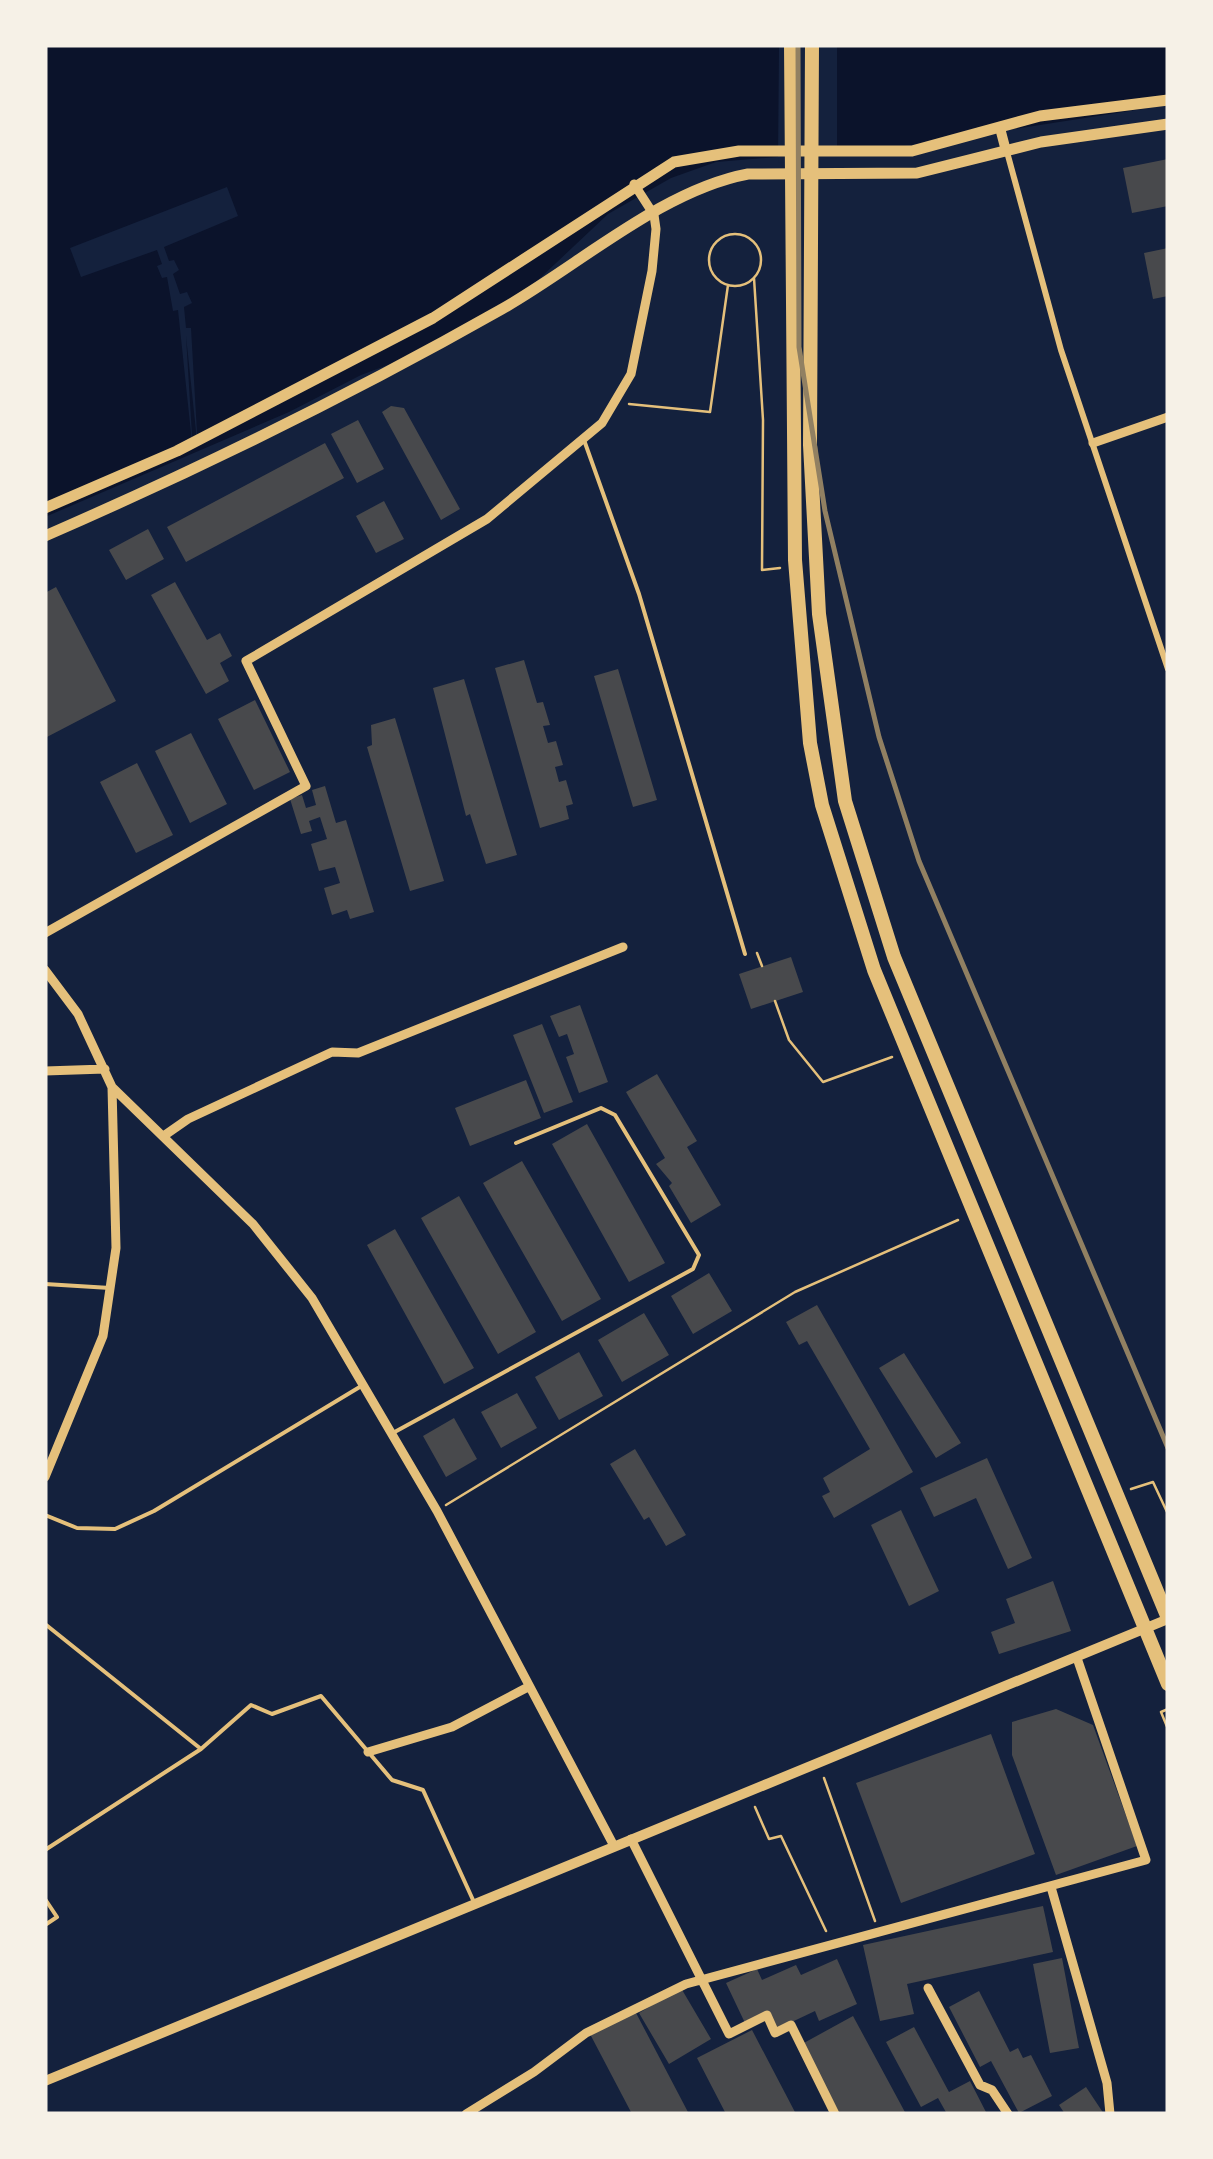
<svg xmlns="http://www.w3.org/2000/svg" width="1213" height="2159" font-family="Helvetica,sans-serif">
<rect width="100%" height="100%" fill="#14213d"/>
<!-- water -->
<path fill="#0b132b" d="M45 45H1168V105L898 147 716 162 671 178 608 214 538 280 446 343 361 375 289 412 45 517Z"/>
<!-- pier -->
<path fill="#14213d" d="M779 45H837V158L778 163Z
M227 187 238 216 164 247 169 261 174 260 179 270 173 274 180 294 187 292 192 303 184 307 186 328H191L198 450 186 336 193 452 178 310 173 311 167 277 162 278 157 266 162 264 157 250 81 277 70 248Z"/>
<!-- building -->
<path fill="#48494c" d="M1168 159V206L1132 213 1123 168Z
M1168 248V296L1153 299 1144 253Z
M391 406 404 408 460 509 441 520 382 412Z
M358 420 384 469 357 483 331 434Z
M325 443 344 478 186 562 167 527Z
M384 501 404 539 376 553 356 516Z
M148 529 164 559 126 580 109 550Z
M175 582 207 640 220 633 232 656 220 663 229 681 206 694 151 595Z
M56 587 116 701 45 738V593Z
M524 660 537 703 543 702 550 725 543 726 548 743 556 741 563 765 555 767 559 782 566 780 573 804 566 806 569 819 540 828 495 668Z
M618 669 657 800 633 807 594 676Z
M464 679 517 855 486 864 470 814 466 816 433 688Z
M255 700 290 772 254 790 218 719Z
M395 718 444 881 410 891 367 747 372 745 371 725Z
M191 733 227 804 190 823 155 751Z
M137 763 173 835 136 853 100 782Z
M325 786 336 823 346 820 374 912 350 919 347 910 332 915 324 888 340 883 336 870 335 867 319 871 311 844 327 839 320 817 309 821 312 831 301 834 290 799 302 795 306 808 316 805 312 790Z
M791 957 803 992 751 1009 739 974Z
M580 1005 608 1082 579 1093 566 1057 574 1054 567 1034 559 1037 550 1016Z
M542 1024 573 1102 544 1113 513 1035Z
M657 1074 697 1141 687 1147 721 1205 691 1223 669 1186 672 1183 656 1164 665 1158 626 1092Z
M526 1080 541 1118 470 1146 455 1108Z
M587 1124 665 1263 629 1282 552 1144Z
M522 1161 601 1299 562 1321 483 1183Z
M459 1196 536 1332 498 1354 421 1218Z
M395 1229 474 1368 444 1384 367 1245Z
M709 1273 732 1311 693 1334 671 1296Z
M817 1305 913 1472 834 1518 822 1496 830 1492 823 1478 870 1449 807 1341 799 1345 786 1322Z
M644 1313 669 1355 622 1382 598 1340Z
M579 1352 603 1396 559 1420 535 1377Z
M904 1353 961 1443 936 1458 879 1368Z
M517 1393 537 1428 501 1448 481 1412Z
M454 1418 477 1459 446 1477 423 1436Z
M635 1449 686 1535 666 1546 649 1517 644 1520 610 1464Z
M987 1458 1032 1558 1008 1569 976 1498 934 1517 920 1488Z
M901 1510 939 1591 909 1606 871 1525Z
M1053 1581 1071 1631 999 1654 991 1632 1015 1623 1006 1599Z
M1056 1709 1093 1725 1137 1846 1056 1875 1012 1755V1722Z
M991 1734 1035 1854 901 1903 856 1783Z
M1043 1906 1053 1952 907 1984 914 2014 880 2021 863 1945Z
M1062 1958 1079 2048 1050 2053 1033 1964Z
M837 1959 857 2004 819 2021 815 2011 777 2029 769 2012 745 2023 726 1983 757 1969 762 1980 796 1965 801 1975Z
M681 1988 711 2039 669 2064 639 2013Z
M979 1991 1010 2052 1018 2048 1023 2058 1031 2055 1052 2096 1019 2113 991 2061 980 2067 949 2007Z
M635 2011 689 2114H632L590 2034Z
M853 2016 906 2114H840L802 2044Z
M914 2027 949 2092 970 2081 987 2114H947L938 2098 921 2107 886 2042Z
M752 2030 796 2114H726L697 2058Z
M1086 2087 1104 2114H1065L1059 2105Z"/>
<g fill="none" stroke-linecap="round" stroke-linejoin="round">
<!-- path -->
<path stroke="#e5c07b" stroke-width="2.5" d="M709 260a26 26 0 1 1 52 0a26 26 0 1 1-52 0Z
M754 278 763 420 762 570 780 568
M629 404 710 412 728 285
M757 953 762 966
M775 1001 789 1040 823 1082 892 1057
M1131 1489 1153 1482 1168 1514
M446 1505 795 1292 958 1220
M1168 1709 1161 1712 1168 1729
M824 1778 875 1921
M755 1807 769 1839 781 1836 826 1931"/>
<!-- service -->
<path stroke="#e5c07b" stroke-width="4" d="M584 440 639 594 745 954
M45 1284 110 1288
M391 1434 693 1269 699 1255 615 1115 601 1108 516 1143
M45 1515 77 1528 115 1529 154 1511 363 1385
M45 1624 201 1749 251 1705 272 1714 321 1696 392 1780 423 1790 473 1900
M45 1850 201 1749
M45 1899 57 1917 45 1925"/>
<!-- pedestrian -->
<path stroke="#e5c07b" stroke-width="6" d="M1007 152 1061 350 1168 669"/>
<!-- minor -->
<path stroke="#e5c07b" stroke-width="9" d="M1093 443 1168 417
M45 933 306 786 246 661 487 519 602 423 631 374 652 271 656 229 654 215 634 184
M45 970 78 1014 112 1087 116 1248 103 1336 45 1477
M45 1071 105 1069
M112 1087 253 1224 312 1298 437 1511 614 1846
M165 1135 188 1119 332 1052 358 1053 623 947
M368 1752 452 1727 528 1687
M631 1839 729 2034 767 2015 775 2033 791 2025 835 2114
M1051 1887 1107 2083 1110 2114
M928 1988 980 2085 992 2090 1008 2114
M466 2114 534 2072 586 2033 686 1984 1146 1860 1077 1658"/>
<!-- tertiary -->
<path stroke="#e5c07b" stroke-width="10" d="M1000 128 1006 151
M45 2081 1168 1619"/>
<!-- secondary -->
<path stroke="#e5c07b" stroke-width="11" d="M45 508 177 451 433 318 674 162 739 151H912L1040 116 1168 100
M45 536C201 468 354 393 502 309 578 266 662 190 748 174L917 173 1041 142 1168 124"/>
<!-- trunk -->
<path stroke="#e5c07b" stroke-width="14" d="M791 45 795 560 810 743 822 805 874 970 1168 1684
M812 45 810 445 819 614 845 801 894 957 1168 1618"/>
<!-- rail -->
<path stroke="#918062" stroke-width="5" d="M798 45 799 347 825 511 879 737 919 861 1168 1448"/>
</g>
<!-- border -->
<rect width="1213" height="2159" fill="none" stroke="#f6f1e7" stroke-width="95"/>
</svg>
